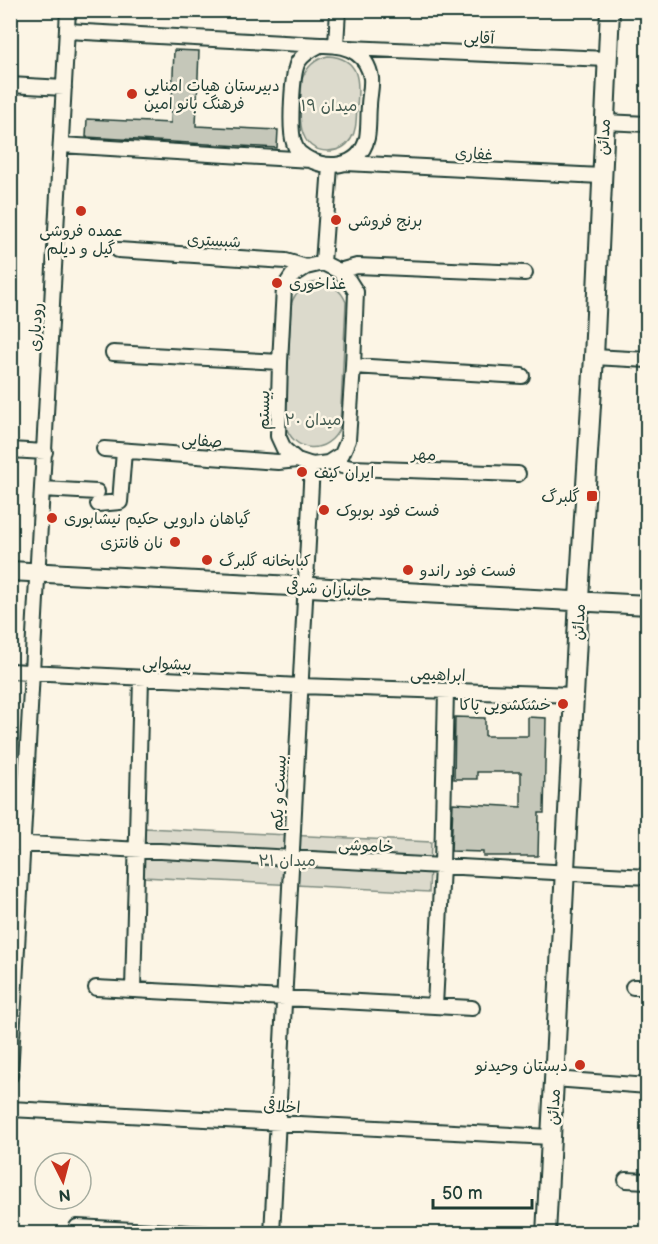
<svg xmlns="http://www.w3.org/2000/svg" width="658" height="1244" font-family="'Balsamiq Sans','Playpen Sans Arabic',sans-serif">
<rect width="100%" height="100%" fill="#fcf5e5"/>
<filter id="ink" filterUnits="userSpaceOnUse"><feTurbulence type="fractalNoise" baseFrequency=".0167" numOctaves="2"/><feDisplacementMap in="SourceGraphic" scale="12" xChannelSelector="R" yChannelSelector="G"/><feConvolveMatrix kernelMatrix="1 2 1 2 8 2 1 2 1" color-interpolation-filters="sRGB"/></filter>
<g filter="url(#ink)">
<!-- green -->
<path fill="#dcdacc" stroke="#7e8c80" stroke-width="1.5" d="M328 56C361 58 359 82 357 107 356 118 357 130 351 139 346 147 337 151 328 151 291 151 301 102 302 79 307 66 315 59 328 56Z
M317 282C331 283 340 288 346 302L340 427C328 456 292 454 285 423L291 305C295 291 303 284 317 282Z
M145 828 431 842 429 892 143 877Z"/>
<!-- building -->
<path fill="#c5c7b9" stroke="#1f3d34" stroke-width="1.5" d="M174 50 199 51 196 126 278 130 277 148 86 137 87 119 171 123Z
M455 717 485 718V736H528V717L546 718 544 813H539L538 856H483V852L451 851 453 803 521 807V772H477V779H454Z"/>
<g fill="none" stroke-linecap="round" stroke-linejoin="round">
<defs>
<path id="minor" d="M67 31 320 45
M320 45C343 44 367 51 371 78 372 87 369 97 369 106 368 116 369 127 367 138 360 169 323 172 301 154 298 152 295 146 294 143 289 130 292 73 298 62 303 54 312 49 320 45Z
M336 45 338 10
M349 48 607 59
M10 85 64 88
M604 122 648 124
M61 145 311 160
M346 163 601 176
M118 250 286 261 306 267
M323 263 339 271 349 281 356 292 353 366 348 440 342 454 328 463 312 465 297 460 284 449 278 436 280 362 284 288 292 276 306 267Z
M323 263 330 166
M339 271 357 266 525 273
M113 353 280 362
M594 357 648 360
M353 366 522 376
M104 449 278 462 297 460
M10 450 45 452
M328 463 352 468 518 474
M42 489 97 492
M98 504 120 502 124 451
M10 671 300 686 574 695
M10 843 648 877
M633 987H648
M96 988 472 1008
M133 990 141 678
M435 1006 442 866 446 691
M10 1076 68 10
M554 1079 648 1086
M10 1109 551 1137
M626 1180 648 1181
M77 1227 209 1234
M272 1234 312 465"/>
<path id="major" d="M10 571 648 605
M546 1234 580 581 594 357 610 10"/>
</defs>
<!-- minor casing -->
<use href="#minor" stroke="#1f3d34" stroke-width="18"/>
<!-- major casing -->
<use href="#major" stroke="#1f3d34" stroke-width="22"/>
<!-- minor -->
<use href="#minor" stroke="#fcf5e5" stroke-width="14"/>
<!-- major -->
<use href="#major" stroke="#fcf5e5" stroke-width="18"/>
</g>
</g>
<!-- markers -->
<g fill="#c8321e" stroke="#fcf5e5" stroke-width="2">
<circle cx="132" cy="94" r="6"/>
<circle cx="81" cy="211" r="6"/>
<circle cx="336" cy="220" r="6"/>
<circle cx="277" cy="283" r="6"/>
<circle cx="302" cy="472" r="6"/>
<rect x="586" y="490" width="12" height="12" rx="3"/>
<circle cx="324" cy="510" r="6"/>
<circle cx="52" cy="518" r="6"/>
<circle cx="175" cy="542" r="6"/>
<circle cx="207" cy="560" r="6"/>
<circle cx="408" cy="570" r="6"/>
<circle cx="563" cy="704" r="6"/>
<circle cx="580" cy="1065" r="6"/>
</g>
<g text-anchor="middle" stroke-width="5" stroke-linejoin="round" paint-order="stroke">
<!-- street labels -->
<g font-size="16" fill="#1f3d34" stroke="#fcf5e5">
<text transform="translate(479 37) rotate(2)" y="6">آقایی</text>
<text transform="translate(603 137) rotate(-87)" y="6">مدائن</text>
<text transform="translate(474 153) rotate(3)" y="6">غفاری</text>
<text transform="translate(214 240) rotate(3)" y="6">شبستری</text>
<text transform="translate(35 327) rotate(-87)" y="6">رودباری</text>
<text transform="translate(263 410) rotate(-89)" y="6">بیستم</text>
<text transform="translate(202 440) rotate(4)" y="6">صفایی</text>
<text transform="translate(424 454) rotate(2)" y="6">مهر</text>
<text transform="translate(329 588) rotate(3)" y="6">جانبازان شرقی</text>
<text transform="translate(578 622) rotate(-87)" y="6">مدائن</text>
<text transform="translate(167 663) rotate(3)" y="6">پیشوایی</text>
<text transform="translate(438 674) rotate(2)" y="6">ابراهیمی</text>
<text transform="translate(278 793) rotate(-87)" y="6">بیست و یکم</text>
<text transform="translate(366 845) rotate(3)" y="6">خاموشی</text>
<text transform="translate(282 1106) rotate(3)" y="6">اخلاقی</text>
<text transform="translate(553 1107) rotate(-87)" y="6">مدائن</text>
</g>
<!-- poi labels -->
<g font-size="16" fill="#1f3d34" stroke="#fcf5e5" text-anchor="start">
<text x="144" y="91">دبیرستان هیات امنایی<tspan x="144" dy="18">فرهنگ بانو امین</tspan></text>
<text x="348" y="226">برنج فروشی</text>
<text x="81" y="236" text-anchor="middle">عمده فروشی<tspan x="81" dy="18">گیل و دیلم</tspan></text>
<text x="289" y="289">غذاخوری</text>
<text x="314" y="478">ایران کیف</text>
<text x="580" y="502" text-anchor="end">گلبرگ</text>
<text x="336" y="516">فست فود بوبوک</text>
<text x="64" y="524">گیاهان دارویی حکیم نیشابوری</text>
<text x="163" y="548" text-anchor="end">نان فانتزی</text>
<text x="219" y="566">کبابخانه گلبرگ</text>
<text x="420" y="576">فست فود راندو</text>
<text x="551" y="710" text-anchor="end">خشکشویی پاکا</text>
<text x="568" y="1071" text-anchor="end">دبستان وحیدنو</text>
</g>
<!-- park labels -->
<g font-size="16" fill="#455c52" stroke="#fcf5e5">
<text x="329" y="111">میدان ۱۹</text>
<text x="313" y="425">میدان ۲۰</text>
<text x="287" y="866">میدان ۲۱</text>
</g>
</g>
<!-- margin -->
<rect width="658" height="1244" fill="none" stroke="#fcf5e5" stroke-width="36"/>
<rect x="18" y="18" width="622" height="1208" fill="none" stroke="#1f3d34" stroke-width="2" filter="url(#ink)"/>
<!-- north arrow -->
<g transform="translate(63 1181) rotate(174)"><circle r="28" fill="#fcf5e5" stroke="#a4ab9e" stroke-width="1.5"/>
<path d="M0-4.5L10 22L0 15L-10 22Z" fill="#c8321e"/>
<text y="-9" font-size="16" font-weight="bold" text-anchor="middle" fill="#1f3d34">N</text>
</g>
<!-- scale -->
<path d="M433 1199v9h99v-9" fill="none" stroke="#1f3d34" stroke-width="3"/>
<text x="442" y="1199" font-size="18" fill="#1f3d34" stroke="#fcf5e5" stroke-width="4.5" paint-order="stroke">50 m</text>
</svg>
